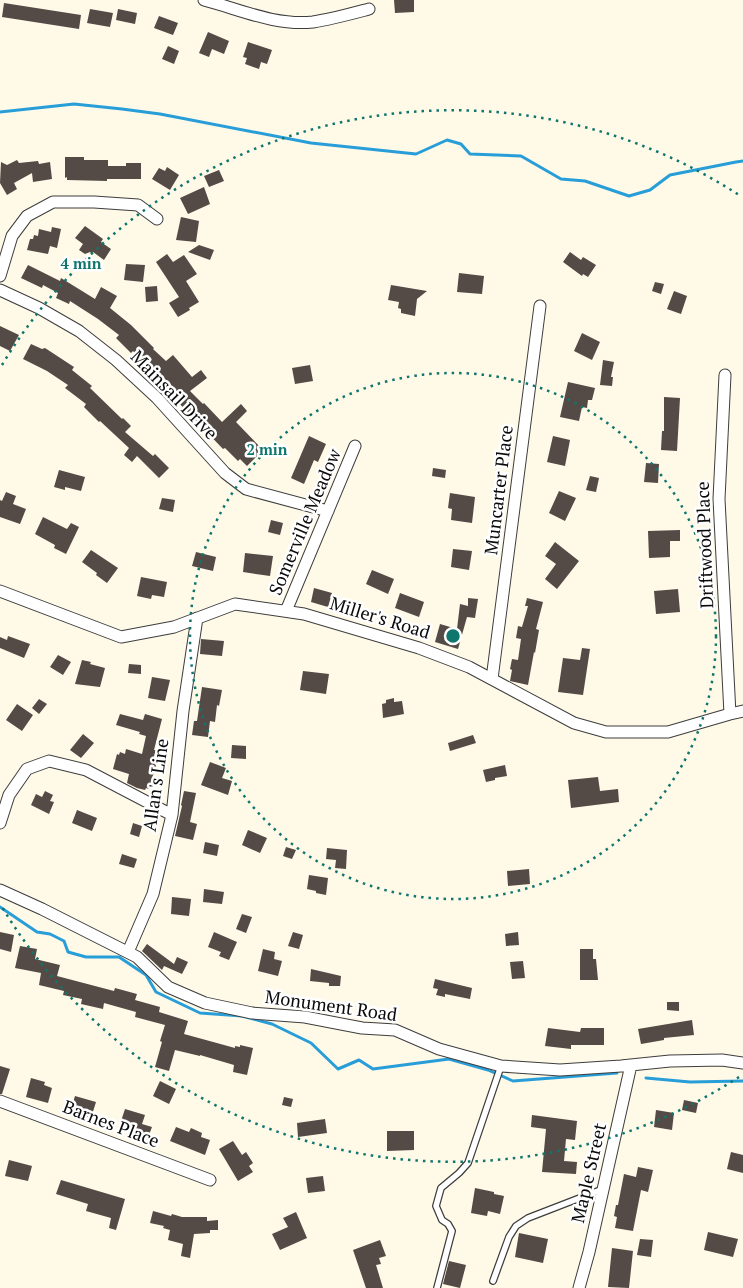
<svg xmlns="http://www.w3.org/2000/svg" width="743" height="1288" font-family="'PT Serif',serif">
<rect width="100%" height="100%" fill="#fff9e8"/>
<g fill="none" stroke-linecap="round" stroke-linejoin="round">
<!-- stream -->
<path stroke="#289ed9" stroke-width="3" d="M0 112 74 104 122 109 160 114 311 143 416 154 447 140 461 144 470 154 521 156 561 179 585 181 629 196 650 190 670 175 736 162 743 161
M0 907 37 932 50 934 64 941 68 952 86 957H119L146 975 156 992 200 1013 242 1016 272 1024 311 1043 338 1069 359 1060 373 1069 449 1059 488 1070 513 1081 617 1073
M646 1078 690 1082 743 1081"/>
</g>
<!-- building -->
<path fill="#544a46" d="M394 0H414V12L395 13Z
M4 3 81 15 79 29 2 17Z
M90 9 113 13 110 27 87 23Z
M118 9 137 13 135 24 116 20Z
M159 16 178 23 173 35 154 28Z
M208 32 229 41 224 54 212 49 209 57 199 53Z
M248 42 272 50 267 64 261 62 259 69 245 64 247 58 243 57Z
M168 46 179 51 174 64 162 59Z
M65 157H84V160H108V166H126V163H141V179H107V181L67 180V177L65 178Z
M17 160 19 163 38 161 39 164 50 162 52 179 33 182 32 173 14 183 17 189 7 195 0 183 1 162 7 165Z
M167 167 179 175 170 190 152 179 159 168 165 171Z
M219 170 224 181 209 187 204 176Z
M204 187 210 204 188 214 180 198Z
M181 217 199 221 196 242 176 240Z
M85 226 103 239 101 242 111 249 104 260 93 252 92 254 90 252 85 254 79 250 83 244 75 238Z
M52 227 61 229 57 248 50 246 48 254 27 250 30 239H33L34 235 38 236 39 229 51 232Z
M199 245 214 250 210 260 188 252Z
M570 252 581 260 583 257 596 265 588 277 583 274 582 276 563 262Z
M167 254 173 262 184 255 197 274 186 281 199 302 189 308 190 310 178 317 169 303 179 297 156 262Z
M126 264 145 265 143 282 124 280Z
M28 265 60 281 61 278 95 299 101 287 117 296 110 308 131 325 154 348 153 349 166 361 173 355 192 377 201 370 207 378 190 391 203 404 204 403 222 422 241 404 247 411 236 422 263 450 247 466 240 459 238 461 225 448 223 449 174 398 177 394 164 378 158 383 151 374 154 372 133 351 131 353 116 338 119 335 98 319 70 301 69 304 56 298 58 293 43 285 42 288 21 278Z
M459 273 484 276 482 294 457 292Z
M655 282 664 284 661 294 652 291Z
M391 285 427 291 417 299 415 316 401 313V309L398 308 399 302 388 300Z
M157 286 158 301 146 302 145 287Z
M674 291 687 296 681 314 667 309Z
M0 326 19 335 10 351 0 346Z
M582 333 600 342 592 360 574 351Z
M31 344 42 349 45 348 74 367 72 370 92 386 90 388 122 419 123 418 131 426 125 432 153 456 155 454 169 468 159 478 137 456 132 462 124 455 129 448 100 421 99 422 84 407 86 404 65 388 68 385 47 371 23 359Z
M603 360 614 362 611 377H613L612 386 600 385Z
M310 365 313 381 295 384 292 368Z
M568 382 595 388 592 400H588L587 408 582 407 579 421 560 417Z
M664 397 680 398 677 451 661 450 662 431H664Z
M309 436 326 444 318 462 314 460 304 484 291 478Z
M553 436 570 440 565 466 547 462Z
M646 463 659 464 658 483 644 482Z
M433 468 446 470 445 478 432 476Z
M59 470 85 477 81 491 65 487V490L54 487Z
M590 476 599 478 596 492 586 490Z
M559 491 576 498 565 521 549 513Z
M6 492 16 496 13 504 26 509 20 524 0 517V500L2 501Z
M450 493 475 497 472 523 451 520 452 509 448 508Z
M162 498 175 500 173 512 159 509Z
M43 517 67 529 71 523 79 527 66 554 54 548 55 545 35 534Z
M271 520 283 523 280 535 268 532Z
M680 530V541H670V557L649 558 648 531Z
M555 542 579 561 557 589 545 579 556 564 545 556Z
M453 549 472 551 469 570 451 567Z
M91 550 118 568 107 583 96 575 97 573 82 562Z
M196 552 216 557 213 571 192 566Z
M245 553 273 556 270 576 243 572Z
M372 570 394 579 388 594 366 584Z
M141 577 167 582 164 597 152 595 151 599 137 596Z
M314 588 332 593 328 607 311 602Z
M678 589 680 612 656 614 654 591Z
M400 593 424 602 419 617 395 608Z
M468 598 478 599 475 618 467 617 458 649 435 642 440 624 457 629 460 604 468 606Z
M527 598 543 602 536 629 539 630 535 653 534 652 528 685 510 681 512 670 510 669 512 659 518 660 521 639 516 638 518 626 522 627 528 606H525Z
M8 636 30 644 24 658 0 648V637L7 640Z
M201 639 224 641 222 656 200 654Z
M582 648 590 649 583 695 558 692 563 658 580 660Z
M58 655 71 662 63 675 50 667Z
M82 660 91 662 90 664 105 668 100 687 75 684Z
M129 664 141 665V674L128 673Z
M303 671 329 674 326 694 300 690Z
M152 677 170 680 165 701 148 698Z
M202 687 222 690 219 706 217 705 215 722 210 721 208 737 192 735 194 721H197Z
M394 698V702L402 701 404 714 383 718 382 704 386 703V700Z
M39 699 47 704 39 714 32 708Z
M17 704 33 715 22 731 6 720Z
M120 714 143 720 145 714 162 719 154 750H156L154 757 158 758 149 789 146 788 145 790 137 788 127 783 129 774 113 769 117 754 119 755 120 752 125 754 126 749 142 754 146 736 139 734 140 732 116 725Z
M83 734 94 743 81 758 70 750Z
M473 735 476 743 450 751 448 743Z
M232 745 246 746V759L231 758Z
M210 762 226 768 222 778 232 781 228 795 201 785Z
M505 765 507 776 495 778V780L486 782 483 770Z
M598 777 600 791 618 789 619 802 571 808 568 780Z
M45 791 53 795 50 801 54 802 49 814 31 805 36 794 42 797Z
M184 791 196 793 190 822 197 824 193 840 175 836 182 806 181 805Z
M77 810 97 818 92 831 72 823Z
M133 823 142 826 139 837 130 834Z
M248 830 267 838 260 853 242 845Z
M205 842 219 845 217 856 203 853Z
M286 847 296 850 292 859 283 856Z
M327 848 347 850 346 869 335 868 336 860 326 859Z
M122 854 137 859 134 868 119 864Z
M529 869 530 884 508 886 507 871Z
M309 875 328 878 326 895 316 893V891L307 889Z
M204 889 224 892 222 904 203 902Z
M172 897 191 899 189 916 171 914Z
M242 914 252 917 246 933 236 929Z
M0 932 14 935 11 952 0 949Z
M214 932 237 942 229 960 219 956 221 952 208 947Z
M293 932 303 935 299 949 288 946Z
M518 932 519 945 506 946 505 934Z
M147 944 174 964 177 957 188 962 182 974 164 966 162 970 142 951Z
M20 946 37 949 35 959 60 965 57 976 114 991 115 988 137 994 135 1000 160 1007 159 1012 188 1021 184 1034 235 1048V1046L240 1047V1045L253 1048 247 1075 233 1072 234 1065 200 1055V1056L175 1050 169 1071 155 1067 162 1042 160 1041 165 1025 135 1017 136 1012 104 1003 103 1009 81 1004 82 999 63 995 64 991 39 985 41 973 15 968Z
M263 949 275 952 274 959 282 961 278 976 258 971Z
M580 949H593V959H596L598 980H580Z
M523 961 525 978 512 979 510 962Z
M311 969 341 976 340 986H329V983L310 981Z
M435 979 472 988 470 999 445 994V997L436 995 438 989 433 988Z
M667 1002H679V1011L667 1010Z
M692 1020 694 1035 664 1038V1040L641 1044 638 1029Z
M548 1028 580 1032 581 1028H604V1045H571V1049L545 1046Z
M0 1066 10 1069 2 1094H0Z
M31 1078 45 1082 44 1085 52 1088 48 1103 26 1097Z
M160 1081 176 1089 169 1104 153 1096Z
M75 1096 96 1102 91 1118 70 1112Z
M284 1097 293 1099 291 1107 282 1105Z
M684 1100 698 1103 696 1113 682 1110Z
M125 1109 145 1115 142 1124 152 1127 147 1140 135 1136 137 1130 120 1124Z
M656 1110 674 1113 672 1130 654 1127Z
M532 1115 577 1121 575 1140 566 1139 564 1161 577 1162 576 1174 542 1172 546 1129 531 1127Z
M325 1119 327 1133 298 1137 297 1123Z
M176 1127 189 1132 191 1128 202 1133 201 1137 210 1140 205 1155 170 1141Z
M387 1131H414V1150L387 1151Z
M233 1141 242 1155 246 1152 253 1163 249 1166 253 1172 238 1181 219 1149Z
M731 1152 743 1155V1173L727 1169Z
M9 1160 32 1166 28 1181 5 1176Z
M638 1167 653 1170 648 1192 641 1190 633 1231 615 1228 617 1217 614 1216 616 1205H618L624 1174 636 1177Z
M323 1176 325 1191 308 1193 306 1178Z
M61 1180 125 1199 116 1230 109 1228 111 1218 86 1211 88 1204 56 1194Z
M475 1188 494 1192V1194L504 1196 500 1214 488 1211 487 1216 471 1213Z
M153 1211 171 1216 172 1214 182 1217H207V1221L218 1220V1230H210V1233L194 1234 190 1258 181 1256 183 1244 168 1240 170 1230 163 1228 164 1226 150 1223Z
M296 1212 307 1238 280 1250 272 1234 288 1227 283 1218Z
M708 1232 738 1239 733 1257 704 1250Z
M519 1233 548 1239 543 1263 515 1257Z
M640 1239 653 1240 651 1257 637 1255Z
M380 1240 386 1256 379 1258 381 1264 376 1265 383 1288H366L353 1250Z
M612 1248 633 1251 629 1288 608 1287Z
M449 1261 466 1265 460 1288 443 1284Z"/>
<g fill="none" stroke-linecap="round" stroke-linejoin="round">
<defs>
<path id="service" d="M493 1281 509 1237 516 1226 528 1218 603 1189
M437 1288 452 1231 448 1224 442 1220 436 1206 441 1188 459 1173 468 1163 501 1066"/>
<path id="minor" d="M204 0C239 9 275 26 313 22 332 19 350 14 369 9
M0 276 12 236 27 216 53 202H94L138 205 157 219
M0 290 39 308 79 331 116 360 157 398 225 473 246 489 328 511
M725 375 719 499 730 714
M0 591 121 637 174 627 235 604 304 614 419 648 469 667 574 723 606 732H668L730 714 743 711
M286 611 355 446
M492 679 540 306
M0 823 9 795 27 769 49 761 86 770 172 815
M0 890 42 909 137 957 168 987 205 1003 252 1013 305 1017 362 1028 395 1030 439 1049 501 1066 560 1070 621 1066 670 1061 722 1060 743 1063
M128 952 153 894 172 815 183 711 197 618
M0 1101 210 1180
M579 1288 589 1252 631 1065"/>
</defs>
<!-- service casing -->
<use href="#service" stroke="#3d3d3d" stroke-width="8"/>
<!-- minor casing -->
<use href="#minor" stroke="#3d3d3d" stroke-width="13"/>
<!-- service -->
<use href="#service" stroke="#fff" stroke-width="5.5"/>
<!-- minor -->
<use href="#minor" stroke="#fff" stroke-width="11"/>
</g>
<!-- distance rings -->
<g fill="none" stroke="#0f766e" stroke-width="2.5" stroke-dasharray="2.5 5">
<circle cx="453" cy="636" r="263"/>
<path d="M739 1077A526 526 0 0 1 2 907M2 365A526 526 0 0 1 739 195"/>
</g>
<g text-anchor="middle" stroke-width="5" stroke-linejoin="round" paint-order="stroke">
<!-- street labels -->
<g font-size="18" fill="#0a0a0a" stroke="#fff">
<text transform="translate(174 395) rotate(46)" y="6">Mainsail Drive</text>
<text transform="translate(499 490) rotate(-83)" y="6">Muncarter Place</text>
<text transform="translate(305 522) rotate(-67)" y="6">Somerville Meadow</text>
<text transform="translate(705 545) rotate(-92)" y="6">Driftwood Place</text>
<text transform="translate(380 618) rotate(17)" y="6">Miller's Road</text>
<text transform="translate(156 785) rotate(-82)" y="6">Allan's Line</text>
<text transform="translate(331 1006) rotate(8)" y="6">Monument Road</text>
<text transform="translate(111 1124) rotate(21)" y="6">Barnes Place</text>
<text transform="translate(589 1173) rotate(-77)" y="6">Maple Street</text>
</g>
</g>
<circle cx="453" cy="636" r="8" fill="#0f766e" stroke="#fff" stroke-width="2.5"/>
<g font-size="15" text-anchor="middle" font-weight="bold" fill="#0f766e" stroke="#fff" stroke-width="5" stroke-linejoin="round" paint-order="stroke">
<text x="81" y="269">4 min</text>
<text x="267" y="455">2 min</text>
</g>
</svg>
